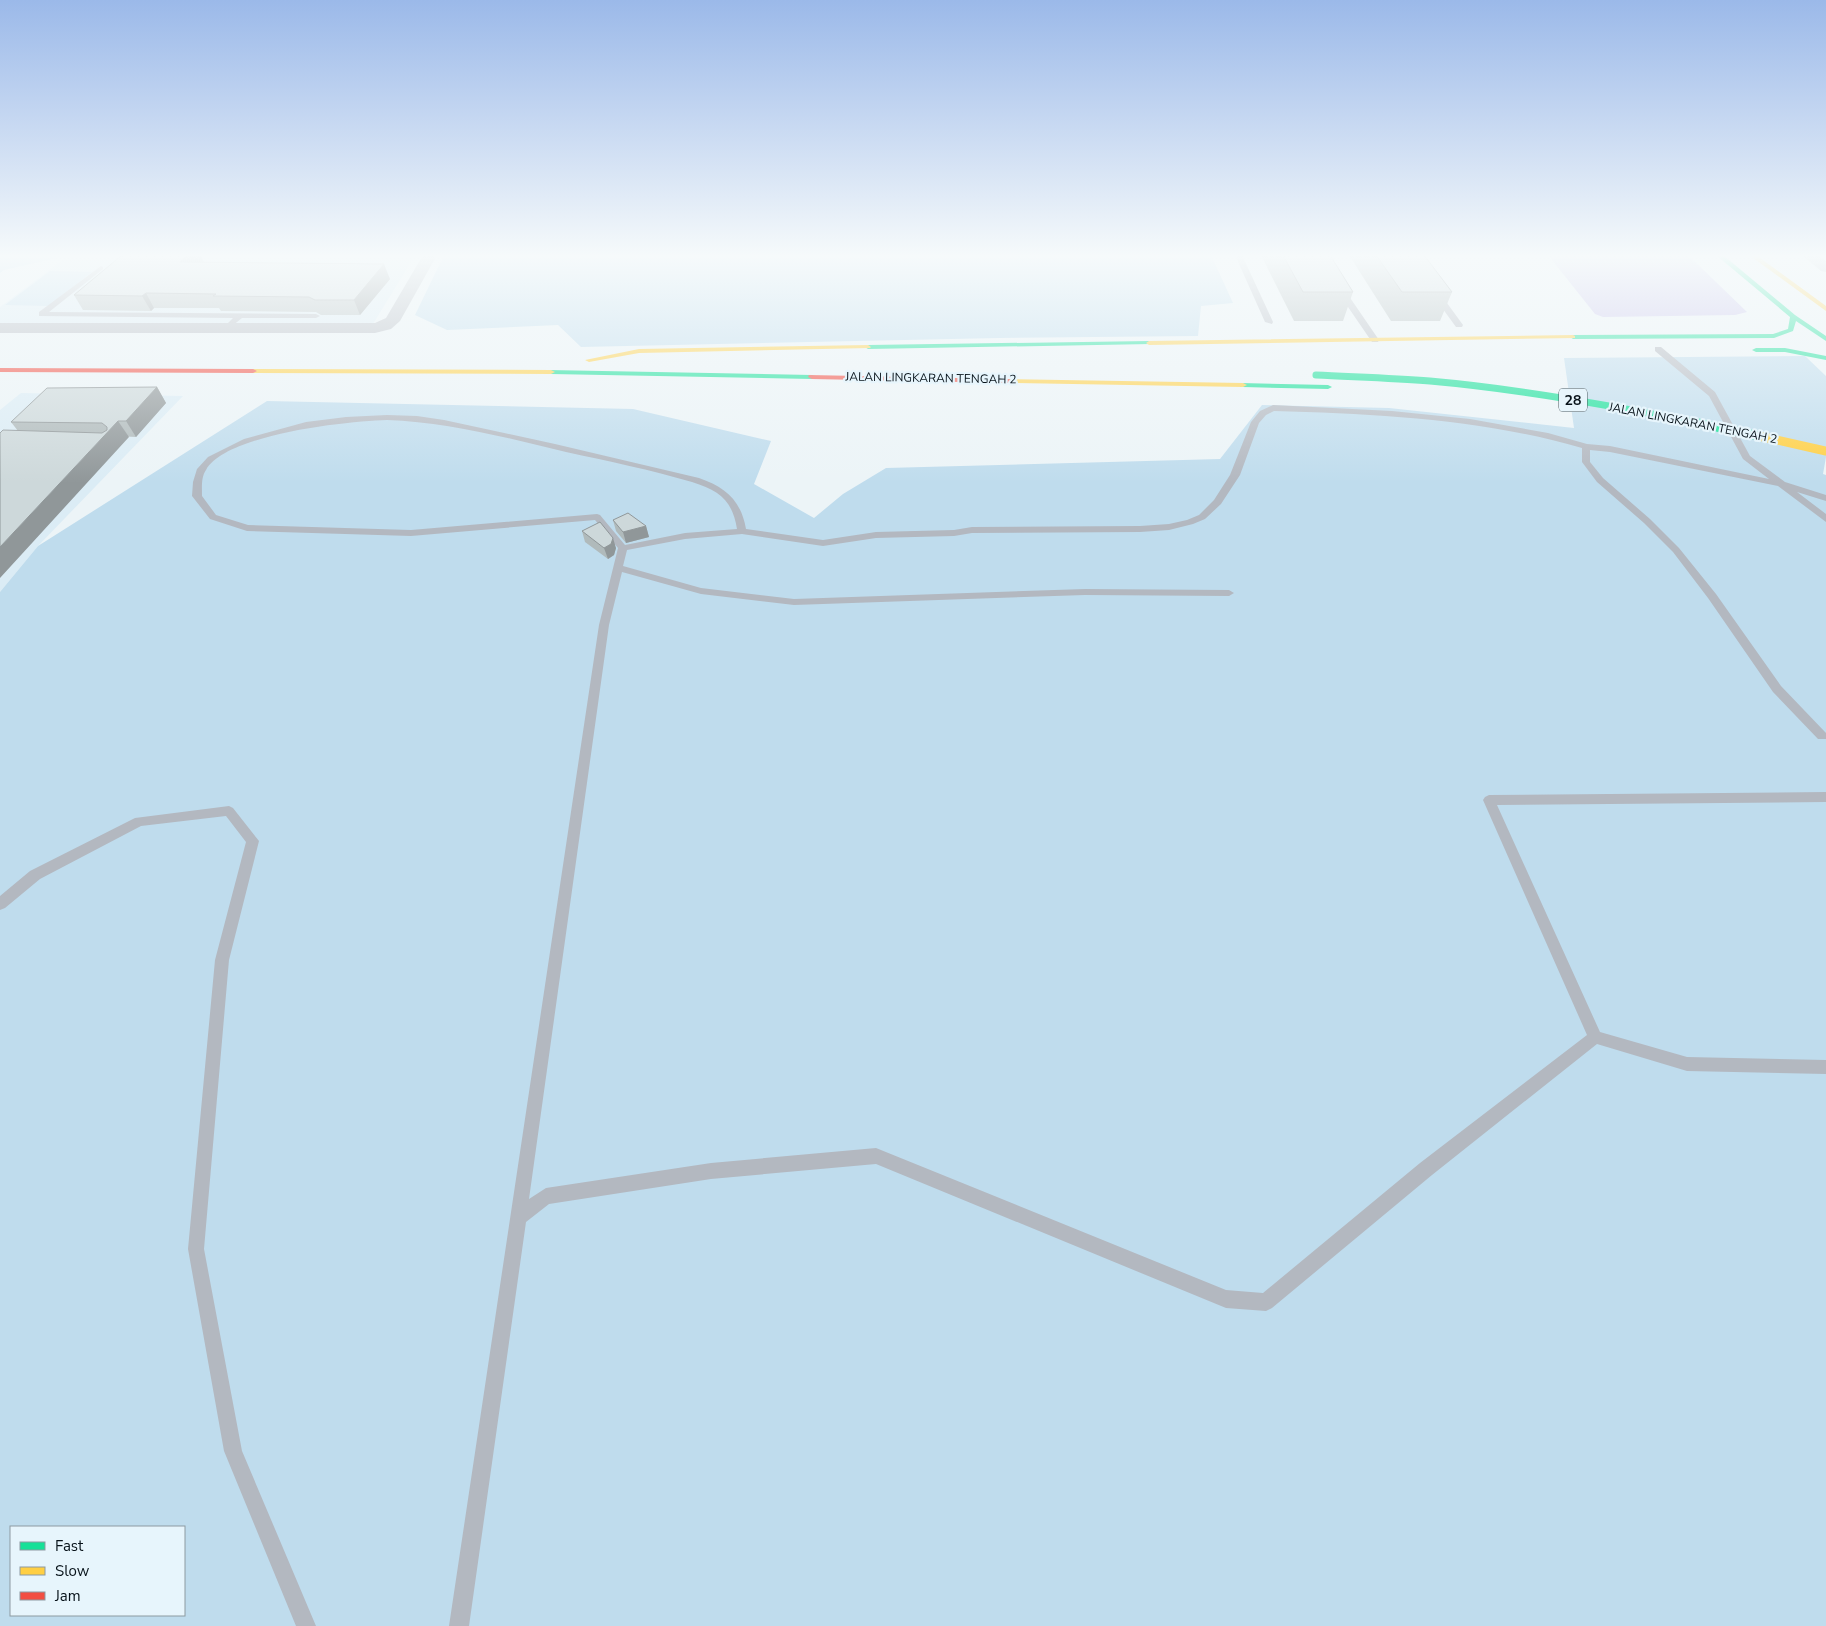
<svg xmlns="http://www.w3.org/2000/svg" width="1826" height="1626" font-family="'Nunito Sans',sans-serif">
<rect width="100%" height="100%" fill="#ecf4f7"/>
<!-- built -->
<path fill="#dbecf5" d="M414 257 373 324 0 326V307L64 259Z
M21 393 183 396 38 546 0 592V410Z"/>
<!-- green -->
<path fill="#bfdced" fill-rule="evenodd" d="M0 255H62L57 258 4 270 0 273Z
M444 255H1211L1233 303 1201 306 1198 336 999 338 581 347 558 325 447 330 415 315Z
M50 271 92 272 49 306 5 305Z
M1805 356 1826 376V457L1823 474 1826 475V1626H0V592L38 546 267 401 633 409 771 441 754 484 814 518 843 494 886 468 1220 459 1262 405 1389 408 1574 428 1564 358ZM11 1527H184V1615H11Z"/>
<!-- water -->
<path fill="#c7c0eb" d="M1548 255H1688L1747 312 1735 315 1603 317 1595 314Z"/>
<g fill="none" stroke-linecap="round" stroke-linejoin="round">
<!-- lane -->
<path fill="#b3b8c0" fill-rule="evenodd" d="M1235 255H1242L1273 322 1272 324 1265 322Z
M101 266 103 267V269L49 312 316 314 320 316 316 318H242L227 330 223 328 233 318 39 316V312Z
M1336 286H1342L1379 340 1378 342H1372L1335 288Z
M1433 292H1439L1463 325 1462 327H1456L1432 294Z
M1655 347H1661L1715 392 1750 456 1785 482 1826 495V501L1797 492 1826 514V522L1778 486 1610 452 1590 450V462L1603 478 1650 519 1679 548 1716 594 1781 686 1826 733V739H1818L1773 692 1708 598 1673 552 1644 523 1597 482 1582 462V448C1481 419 1379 414 1274 411L1266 415 1259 423 1240 475 1221 504 1205 519 1193 524 1169 530 1140 532 972 533 954 536 876 538 823 546 742 534 685 539 627 550 623 566 701 588 794 599 1085 589 1229 590 1234 593 1229 596 1085 595 794 605 701 594 622 572 609 625 529 1199 546 1188 711 1163 876 1148 1226 1290 1263 1293 1420 1163 1587 1035 1483 800 1485 797 1489 795 1826 792V802L1497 805 1600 1032 1687 1057 1826 1060V1074L1687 1071 1597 1044 1432 1175 1272 1308 1266 1311 1226 1308 876 1164 711 1179 549 1204 526 1222 469 1626H449L599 625 618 548 595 520 411 536 247 531 210 519 192 496 193 482 197 469 208 457 244 439 306 422 346 417 387 415 417 416 444 420 555 444 699 478C725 487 741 500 746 529L823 540 876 532 954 530 972 527 1140 526 1169 524 1187 520 1199 515 1214 500 1230 475 1251 422 1260 411 1273 405 1392 411 1470 419 1548 433 1587 444 1610 446 1769 479 1743 459 1709 396 1655 351ZM387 420C447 422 508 438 566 452 608 461 651 470 692 482 719 491 732 499 737 529L685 533 625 545 600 515 597 514 411 530 248 525 216 515 202 496C202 487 201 477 206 470 226 434 348 421 387 420Z
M229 806 233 808 259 841 229 960 204 1249 242 1451 316 1626H296L224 1451 188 1249 215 960 246 842 226 816 141 826 40 879 5 908 0 910V896L30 871 135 818Z"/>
<!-- street -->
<path fill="#b3b8c0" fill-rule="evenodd" d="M423 255H437L400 321 391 329 375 333H0V323H375L386 318Z
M1802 255H1818L1826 261V272L1821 271Z"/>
<!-- fast -->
<path fill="#16e098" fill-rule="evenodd" d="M1716 255H1723L1795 315 1826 336V341L1796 321 1793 331 1774 338 1573 339 1570 337 1573 335 1773 334 1788 329 1790 317Z
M1149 341 1151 342V344L868 349 865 347 868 345Z
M1785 348 1826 356V360L1785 352H1756L1752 350 1756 348Z
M548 370 812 375 816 377 812 379 551 374H548Z
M1240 383 1328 385 1332 387 1328 389 1243 387H1240Z"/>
<!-- slow -->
<path fill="#ffcf43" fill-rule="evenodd" d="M1749 255H1756L1826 306V311Z
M1573 335 1575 336V338L1149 345 1146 343 1149 341Z
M868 345 871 347 870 348 639 353 589 362 585 360 639 349Z
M250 369 551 370 555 372 551 374 253 373H250Z
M1006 379 1243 383 1247 385 1243 387 1009 383 1005 381Z"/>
<!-- jam -->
<path fill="#f24e42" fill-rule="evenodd" d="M0 368 253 369 257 371 253 373 0 372Z
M809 375 1009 379 1013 381 1009 383 812 379 808 377Z"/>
<!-- fast-bridge-far1 -->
<path stroke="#16e098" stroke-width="7" d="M1316 375C1354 377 1392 378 1430 381 1520 389 1610 405 1699 423"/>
<!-- fast-bridge -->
<path stroke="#16e098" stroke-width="9" d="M1693 422 1759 436"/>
<!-- slow-bridge -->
<path stroke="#ffcf43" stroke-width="9" d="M1759 436 1826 451"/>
</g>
<!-- wall -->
<path fill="#b0babb" d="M122 255H200L204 262H203L390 279 360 315H321L316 312 221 311 219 308H154L151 311 83 310 74 295Z
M1261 255H1330L1353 292 1343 321H1294Z
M1349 255H1424L1452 292 1440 321H1391Z
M157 387 166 403 136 437 18 431 11 422Z
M613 520 646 526 649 537 626 543 616 531Z
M582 531 616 548 614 555 608 559 585 542Z"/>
<!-- shaded-wall -->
<path fill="#909799" d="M187 255H200L204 262 187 277 180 262Z
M384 264 390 279 360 315 354 300Z
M146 293 154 308 151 311 142 296Z
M157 387 166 403 136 437 126 421Z
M118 421 129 437 0 578V547Z
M646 526 649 537 626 543 623 532Z
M613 538 616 548 614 555 608 559 604 548Z"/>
<!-- building -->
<path fill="#cdd8da" stroke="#909799" d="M122 255H187L180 262 384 264 354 300H315L309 297 213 296 216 294 146 293 142 296 74 295Z
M1283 255H1330L1353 292H1303Z
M1376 255H1424L1452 292H1402Z
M157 387 126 421H118L0 547V433L3 430 102 433 107 430V427L102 423 11 422 47 388Z
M628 513 646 526 623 532 613 520Z
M600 522 613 538 611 544 604 548 582 531Z"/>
<!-- sky -->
<linearGradient id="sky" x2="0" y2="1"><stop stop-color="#9bb9e9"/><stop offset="0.53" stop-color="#f6fafb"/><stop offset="1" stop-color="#f6fafb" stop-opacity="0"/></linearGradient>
<rect width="1826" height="483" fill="url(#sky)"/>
<g text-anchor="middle" stroke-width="4.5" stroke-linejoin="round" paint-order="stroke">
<!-- far-street labels -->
<g font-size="12" fill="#071219" stroke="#e7f5fc">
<text transform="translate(931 378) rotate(1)" y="4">JALAN LINGKARAN TENGAH 2</text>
<text transform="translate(1693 423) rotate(11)" y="4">JALAN LINGKARAN TENGAH 2</text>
</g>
<!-- shield labels -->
<rect fill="#e7f5fc" stroke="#4a565d" stroke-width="1" x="1559" y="388.5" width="28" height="23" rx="4"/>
<g font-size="14" font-weight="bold" fill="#071219">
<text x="1573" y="405">28</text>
</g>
</g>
<!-- legend -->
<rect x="10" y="1526" width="175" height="90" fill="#e7f5fc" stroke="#8d9aa1"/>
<rect x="20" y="1542" width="25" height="8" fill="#16e098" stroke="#8d9aa1"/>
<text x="55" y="1551" font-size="15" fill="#071219">Fast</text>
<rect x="20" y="1567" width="25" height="8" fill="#ffcf43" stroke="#8d9aa1"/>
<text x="55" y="1576" font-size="15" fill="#071219">Slow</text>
<rect x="20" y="1592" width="25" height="8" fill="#f24e42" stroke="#8d9aa1"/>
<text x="55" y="1601" font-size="15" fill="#071219">Jam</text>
</svg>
